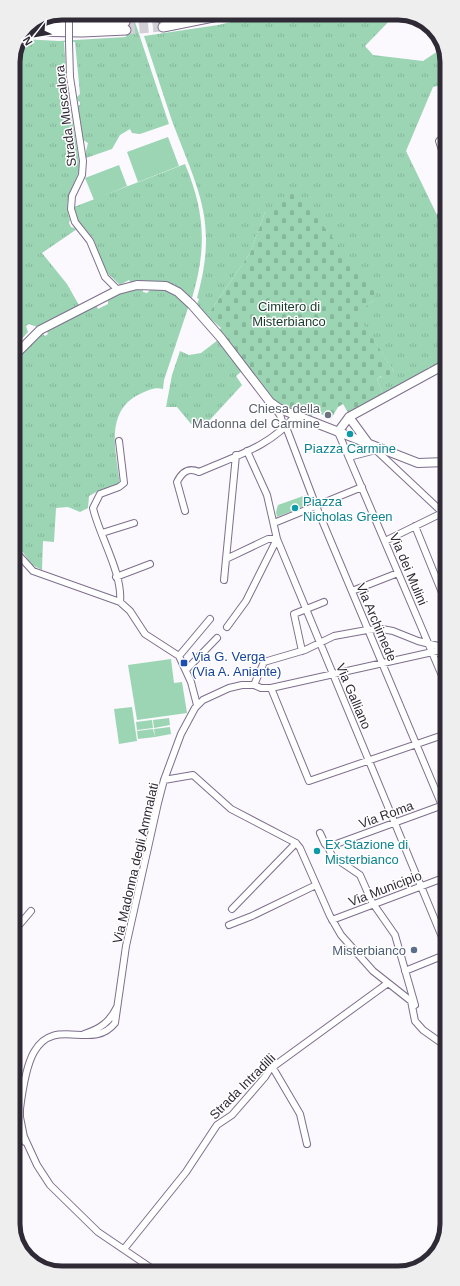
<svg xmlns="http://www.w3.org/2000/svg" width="460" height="1286" font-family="Arial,sans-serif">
<defs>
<pattern id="grass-tufts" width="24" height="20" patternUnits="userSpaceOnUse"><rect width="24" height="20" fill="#9bd5b3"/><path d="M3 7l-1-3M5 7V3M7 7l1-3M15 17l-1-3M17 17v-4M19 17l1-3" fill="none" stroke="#86b79b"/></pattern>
<pattern id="cemetery-stones" width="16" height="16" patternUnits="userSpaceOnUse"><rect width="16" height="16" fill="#9bd5b3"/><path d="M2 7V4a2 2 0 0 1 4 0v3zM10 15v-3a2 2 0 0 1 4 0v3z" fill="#86b79b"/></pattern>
</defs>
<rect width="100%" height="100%" fill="#fbf8fe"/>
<!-- grass -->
<path fill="url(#grass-tufts)" d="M62 13H108L75 17H53Z
M125 13H132L169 124 140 134 132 133 130 129 120 135 112 149 86 158V151L88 143 83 140 78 106 80 105V102L78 101 77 97 80 94 75 42H64L67 89 80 167 79 171C72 189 63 201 70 220L69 223 71 227 77 229 42 253 67 284 80 307 37 327 29 324 26 326 28 332 13 349V59L22 39 59 41 126 37Z
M270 13H397L365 46 373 55 423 61 444 47 445 49V84L433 87 406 151 437 215 446 218V359L431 368 429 367 426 372 383 395 377 379 382 376 383 378 394 371 355 313 374 300 265 212 250 253 207 316 197 304 199 299 197 298C219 219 197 189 171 118 162 91 153 63 144 36L218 25Z
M185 164C205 212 207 248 192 298L187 296 174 284 171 285 143 281 131 283 129 280 120 285 106 272 93 238 78 220 74 207Z
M142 287 143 292 147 293 152 288C168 289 177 295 189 305L164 380 163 389C154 387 149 390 140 394 104 411 116 452 120 484L98 491 89 496 88 508 80 512 68 507 56 508 54 542 43 541 42 570 32 565 14 540V361L36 335 41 332 45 336 48 334 46 329 96 305 98 309 108 304V299L118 294Z
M218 340 242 371 236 376 242 385 207 423 191 424 177 407H166L172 375 180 351 189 355 201 353Z"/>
<!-- cemetery -->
<path fill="url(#cemetery-stones)" d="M296 191 375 292 374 300 356 313 394 371 384 379 381 376 377 379 383 395 349 414 343 404 338 407 331 419 315 411 310 418 284 408 274 402 219 330 221 328 207 316 250 253 265 212 286 195Z"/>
<!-- park -->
<path fill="#9bd5b3" d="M168 137 179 166 138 182 127 152Z
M119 165 127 186 94 200 85 178Z
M306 495 310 504 277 517 276 512 278 505Z
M171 659 174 683 182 682 187 713 137 720 128 665Z
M132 707 137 741 119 744 114 709Z
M169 718 170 725 154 728 153 720Z
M152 720 153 728 137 730 136 722Z
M170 727 171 734 155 737 154 729Z
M153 729 155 737 138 739 137 731Z"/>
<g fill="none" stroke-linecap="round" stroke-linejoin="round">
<!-- highway-tunnel -->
<path stroke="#d2cfd6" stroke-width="9" stroke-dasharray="9 4.5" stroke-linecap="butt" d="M125 22 161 18
M126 30 163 27"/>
<defs>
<path id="minor" d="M69 42 70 77 83 161 82 175 72 196 71 209 75 222 90 241 105 277 118 290
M445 135 439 141 445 159
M441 216H446
M273 406C280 414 284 419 281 430
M286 427 316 506 446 815
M338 432 446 685
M119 441 124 483 119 487 100 494 93 508C99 535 123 574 120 602
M376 450 442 512
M247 451 267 495 277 539 447 949
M349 457 376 450 375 448
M185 511 177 482C182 472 188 467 199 472 235 456 270 447 295 416
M274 523 362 487
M415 526 443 595
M102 533 134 523
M385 541 444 512
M14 550 33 571 120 602 130 611 145 634 179 656 191 682 197 705
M226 559 268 539H277L246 601 227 627
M116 577 150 564
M224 580 236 455
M352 591 398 573
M302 651 294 614 324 602
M179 656 210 619
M186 670 217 638
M254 685 264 662 305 650 334 636 367 630 382 629 393 631 418 641 446 648
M271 688 309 781 446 734
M164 780 193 775 231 809 296 843 300 848 330 916 341 935 373 971 411 1001 415 1021 423 1030 447 1047
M320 833 325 844 328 847
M232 909 296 843
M332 920 446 877
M229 925 252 916 316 885
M14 931 31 911
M405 971 447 954
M415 1005 395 935 372 902 360 875 332 856 328 847 446 804
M84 1034C100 1029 110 1022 117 1007
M273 1068 300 1114 307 1144
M15 1111 19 1101
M15 1122 20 1128 37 1165 50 1185 98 1232 157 1272
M15 1127V1135
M25 1142 20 1117V1109C22 1093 26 1066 34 1052 55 1015 92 1052 115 1023L126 946 158 803 164 780 181 734 195 708 203 700 229 688 242 685H254L261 688H271L446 649
M124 1249 186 1172 217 1125 232 1115 265 1077 270 1069 388 983"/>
<path id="major" d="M14 356 40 330 118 290 137 285 166 286 178 292 192 305 221 338 270 402 280 409 418 463 446 462
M349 417 368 443
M338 432 349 417 446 364"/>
<path id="highway" d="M161 18 189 13
M36 24 79 25 125 22
M163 27 233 13
M26 31 82 32 126 30"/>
</defs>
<!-- minor casing -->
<use href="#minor" stroke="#7e6f8d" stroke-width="8"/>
<!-- major casing -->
<use href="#major" stroke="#7e6f8d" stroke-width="10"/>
<!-- highway casing -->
<use href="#highway" stroke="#7e6f8d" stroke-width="11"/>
<!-- minor -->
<use href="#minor" stroke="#fff" stroke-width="6"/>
<!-- major -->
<use href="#major" stroke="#fff" stroke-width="8"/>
<!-- highway -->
<use href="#highway" stroke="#fff" stroke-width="9"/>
<defs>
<path id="minor-bridge" d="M69 13V42"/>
</defs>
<!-- minor-bridge casing -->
<use href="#minor-bridge" stroke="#7e6f8d" stroke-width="8" stroke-linecap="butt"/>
<!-- minor-bridge -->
<use href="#minor-bridge" stroke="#fff" stroke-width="6"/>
</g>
<!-- markers -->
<circle fill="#6b7280" stroke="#fff" stroke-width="1.5" cx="328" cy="415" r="4"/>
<g fill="#0f9aa8" stroke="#fff" stroke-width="1.5">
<circle cx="350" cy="434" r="4"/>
<circle cx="295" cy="508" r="4"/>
<circle cx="317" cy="851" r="4"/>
</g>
<rect fill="#1a4fb4" stroke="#fff" stroke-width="1.5" x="180" y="659" width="8" height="8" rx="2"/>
<circle fill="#5c6f8a" stroke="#fff" stroke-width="1.5" cx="414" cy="950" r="4"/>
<g text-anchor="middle" stroke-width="3" stroke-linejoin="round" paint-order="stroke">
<!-- street labels -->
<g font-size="13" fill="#302a36" stroke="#fff">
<text transform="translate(65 116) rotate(-97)" y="5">Strada Muscalora</text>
<text transform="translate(409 569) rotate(67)" y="5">Via dei Mulini</text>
<text transform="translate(377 622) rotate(67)" y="5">Via Archimede</text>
<text transform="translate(354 696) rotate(67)" y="5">Via Galliano</text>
<text transform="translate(386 814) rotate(-20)" y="5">Via Roma</text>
<text transform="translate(135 863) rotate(-77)" y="5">Via Madonna degli Ammalati</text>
<text transform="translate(385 888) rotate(-21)" y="5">Via Municipio</text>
<text transform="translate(242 1086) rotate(-45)" y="5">Strada Intradilli</text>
</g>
<!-- park labels -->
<g font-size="13" fill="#173c29" stroke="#fff">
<text x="289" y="311">Cimitero di<tspan x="289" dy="15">Misterbianco</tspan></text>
</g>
<!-- worship labels -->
<g font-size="13" fill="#5b616d" stroke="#fff" text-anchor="end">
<text x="320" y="413">Chiesa della<tspan x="320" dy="15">Madonna del Carmine</tspan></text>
</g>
<!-- culture labels -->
<g font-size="13" fill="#0d838f" stroke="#fff" text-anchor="start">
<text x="350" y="453" text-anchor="middle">Piazza Carmine</text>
<text x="303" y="506">Piazza<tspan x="303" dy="15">Nicholas Green</tspan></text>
<text x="325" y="849">Ex Stazione di<tspan x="325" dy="15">Misterbianco</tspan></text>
</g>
<!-- transit labels -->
<g font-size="13" fill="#164399" stroke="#fff" text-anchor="start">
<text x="192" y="661">Via G. Verga<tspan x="192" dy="15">(Via A. Aniante)</tspan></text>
</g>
<!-- service labels -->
<g font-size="13" fill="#4e5e75" stroke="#fff" text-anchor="end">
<text x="406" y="955">Misterbianco</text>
</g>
</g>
<!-- crop -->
<path d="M0 0H460V1286H0ZM62 20H398A42 42 0 0 1 440 62V1224A42 42 0 0 1 398 1266H62A42 42 0 0 1 20 1224V62A42 42 0 0 1 62 20Z" fill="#eeeeef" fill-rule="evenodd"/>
<path fill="none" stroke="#302a36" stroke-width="5" d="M62 20H398A42 42 0 0 1 440 62V1224A42 42 0 0 1 398 1266H62A42 42 0 0 1 20 1224V62A42 42 0 0 1 62 20Z"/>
<!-- north arrow -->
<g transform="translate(36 36) rotate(239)" stroke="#ffffff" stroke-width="3" paint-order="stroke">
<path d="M0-3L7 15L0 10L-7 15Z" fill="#302a36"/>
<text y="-6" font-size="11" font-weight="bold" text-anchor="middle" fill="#302a36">N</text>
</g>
</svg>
